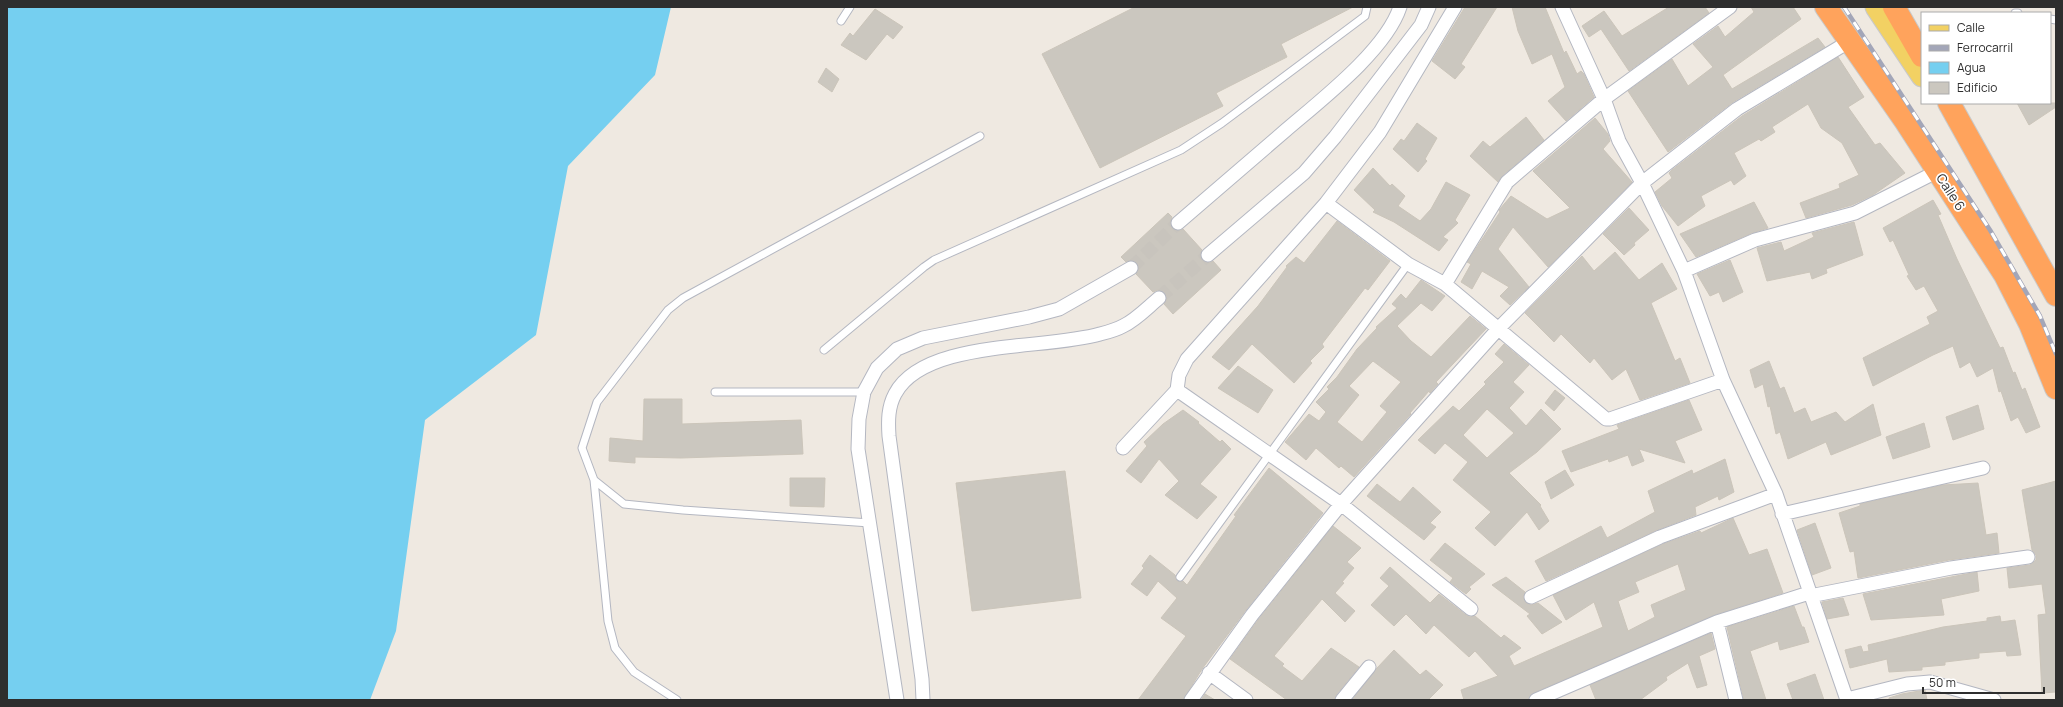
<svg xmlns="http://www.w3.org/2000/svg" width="2063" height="707" font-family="Manrope,sans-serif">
<rect width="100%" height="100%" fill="#efe9e1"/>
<!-- water -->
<path fill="#75cff0" d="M7 7H671L655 75 568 166 536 335 425 420 396 631 370 700H7Z"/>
<!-- building -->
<path fill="#cbc7bf" stroke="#cbc5ba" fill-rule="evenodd" d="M1135 7H1353L1281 44 1287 57 1216 93 1223 106 1100 168 1042 54Z
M1465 7H1497L1461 64 1465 67 1455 79 1432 61Z
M1512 7H1545L1564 53 1566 51 1577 74 1581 71 1584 74 1594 97 1566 121 1548 101 1565 87 1552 54 1532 64 1518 31Z
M1669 7H1705L1709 13 1629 71 1601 29 1589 37 1582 26 1604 11 1622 36Z
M1751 7H1793L1801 19 1723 75 1732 89 1818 38 1825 47 1733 102 1668 152 1628 91 1672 59 1688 86 1713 67 1693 44 1718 26 1725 37 1754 12Z
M875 9 903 27 893 39 887 34 866 60 841 45 850 33 853 36Z
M1838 57 1864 97 1848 107 1875 145 1880 143 1905 173 1873 195 1852 205 1806 218 1800 203 1840 188 1839 184 1859 175 1842 143 1821 128 1808 104 1772 127 1775 132 1761 141 1759 139 1734 153 1746 176 1734 185 1731 180 1701 196 1705 206 1678 226 1662 206 1655 192 1672 178 1669 173 1672 170 1742 116Z
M826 68 839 79 832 92 818 82Z
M2017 103H2056V107L2029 125Z
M1526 117 1544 140 1502 176 1498 182 1470 156 1483 141 1490 147Z
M1595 118 1608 134 1610 141 1603 149 1632 182 1548 267 1513 227 1498 249 1529 287 1510 305 1500 296 1509 287 1482 271 1472 289 1461 282 1471 264 1467 262 1500 212 1499 210 1511 196 1547 219 1570 208 1533 171Z
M1417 123 1437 138 1425 159 1427 161 1418 172 1393 149 1401 139 1404 141Z
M1373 168 1390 186 1392 184 1405 196 1398 206 1420 221 1431 209 1446 182 1470 195 1455 220 1458 223 1443 237 1448 240 1439 251 1394 222 1373 212 1375 210 1354 190Z
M1933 200 1941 214 1938 215 1957 259 2000 348 2003 347 2013 373 2015 372 2022 390 2025 388 2040 427 2026 433 2018 417 2011 421 2001 391 1999 392 1993 368 1977 377 1970 362 1960 368 1953 346 1933 355 1873 386 1863 358 1930 324 1927 317 1938 311 1924 286 1916 290 1907 276 1909 275 1893 240 1890 242 1883 228Z
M1754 202 1768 228 1752 233 1696 257 1680 234Z
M1629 208 1649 230 1634 243 1635 245 1624 255 1603 234Z
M1168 213 1172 217 1170 224 1172 228 1179 231 1183 229 1202 250 1200 256 1202 260 1209 263 1213 261 1221 270 1173 314 1164 304 1167 297 1165 293 1158 290 1153 292 1136 274 1139 268 1138 264 1131 260 1126 262 1121 257Z
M1337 221 1390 261 1368 290 1365 288 1322 344 1324 347 1310 361 1312 363 1294 383 1252 344 1229 370 1212 357 1258 306 1287 267 1286 266 1296 257 1304 263Z
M1854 222 1863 255 1826 269 1827 273 1812 279 1810 272 1767 281 1757 248 1781 242 1784 251 1814 237 1812 233Z
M1615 252 1639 280 1662 263 1677 289 1651 303 1675 361 1680 358 1690 383 1640 400 1626 369 1612 380 1594 358 1590 363 1561 334 1554 342 1525 313 1582 256 1594 271Z
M1730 260 1743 292 1723 302 1719 292 1710 296 1697 274Z
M1421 280 1445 296 1432 311 1421 303 1397 326 1411 341 1431 357 1470 316 1486 329 1436 382 1438 384 1430 393 1429 391 1410 413 1411 414 1354 477 1341 466 1339 468 1316 448 1306 460 1285 442 1309 414 1319 421 1326 412 1316 402 1329 389 1327 387 1337 377 1357 349 1377 328 1376 327 1397 308 1392 304 1401 294 1406 299ZM1373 361 1401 382 1380 406 1387 412 1362 442 1337 422 1359 395 1349 386Z
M1504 344 1529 365 1513 382 1524 392 1509 408 1526 426 1541 409 1561 429 1537 452 1509 473 1541 505 1540 506 1549 521 1539 530 1527 512 1495 546 1475 528 1491 512 1453 480 1468 462 1445 443 1435 454 1418 440 1453 406 1459 411 1486 384 1484 382 1504 362 1495 354ZM1487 409 1514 433 1487 458 1463 435Z
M1769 361 1780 389 1784 387 1794 413 1805 408 1811 422 1836 412 1845 422 1873 404 1881 435 1831 455 1826 442 1788 459 1780 432 1776 434 1770 406 1768 407 1763 384 1755 388 1750 370Z
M1238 366 1273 390 1258 413 1218 388Z
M1555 390 1565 398 1554 411 1545 403Z
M644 399H682V424L801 420 803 454 681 458 635 457V463L609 461 610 438 643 441Z
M1689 400 1702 430 1675 441 1685 463 1639 449 1644 461 1632 466 1628 455 1609 462 1608 459 1571 472 1562 451 1619 429 1617 425Z
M1978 405 1984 429 1953 440 1946 417Z
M1183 410 1199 422 1198 423 1220 442 1222 440 1231 449 1200 484 1217 497 1197 519 1165 495 1179 481 1159 459 1141 483 1126 471 1147 446 1144 442 1163 424Z
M1924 423 1930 447 1893 459 1886 437Z
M1725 459 1734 492 1719 500 1718 496 1695 507 1696 515 1657 530 1546 581 1535 561 1601 526 1607 538 1655 512 1648 491 1692 470 1693 474Z
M1269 468 1323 513 1246 610 1202 669 1183 700H1138L1186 636 1161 618 1177 598 1158 581 1147 596 1131 584 1144 568 1142 566 1150 555 1175 575 1177 581H1183L1187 585 1236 516 1234 515Z
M1565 470 1574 485 1551 499 1545 482Z
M1065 471 1081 598 972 611 956 483Z
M790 478H825L824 507 790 506Z
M2056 481V692L2042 693 2038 615 2046 614 2042 584 2009 588 2007 568 2030 565 2036 560V555L2032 550 2022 490Z
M1978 483 1986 535 1997 533 1999 553 1949 560 1858 578 1854 551 1850 552 1839 513 1860 506V504L1943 485Z
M1377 484 1400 502 1413 487 1441 512 1430 523 1436 527 1424 540 1367 496Z
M1733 518 1749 555 1767 549 1783 593 1714 615 1533 693 1528 700H1464L1461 690 1498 676 1475 651 1469 657 1434 625 1426 634 1406 614 1394 626 1371 605 1389 586 1380 578 1390 567 1430 603 1439 594 1466 615 1470 617 1475 616 1501 638 1504 635 1521 648 1509 656 1514 666 1603 627 1594 602 1566 620 1553 595 1663 544 1700 531 1701 533ZM1678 564 1686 590 1651 605 1655 617 1628 631 1618 601 1639 592 1635 582Z
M1815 523 1831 568 1812 575 1797 530Z
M1333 526 1361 548 1347 562 1354 568 1342 582 1344 583 1335 593 1355 611 1345 622 1322 599 1274 656 1284 664 1282 666 1302 681 1331 648 1359 667 1336 695 1334 700H1287L1230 659 1258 620Z
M1445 543 1485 574 1469 587 1471 589 1466 594 1450 582 1453 578 1430 560Z
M1977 572 1979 591 1941 599 1944 615 1871 620 1863 594Z
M1506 577 1525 592 1523 597 1526 603 1531 605 1538 603 1562 622 1542 634 1527 616 1530 614 1492 585Z
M1843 598 1849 615 1827 619 1822 602Z
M1794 606 1802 627H1804L1809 642 1780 650 1778 641 1750 651 1766 700H1744L1727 627Z
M2000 616 2001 622 2015 620 2021 655 2007 656 2006 651 1979 653V658L1945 662V665L1922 667V670L1889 672 1887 659 1850 668 1845 650 1861 646 1863 652 1869 651 1868 645 1943 627 1987 621V618Z
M1711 633 1715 649 1699 656 1707 685 1697 688 1688 663 1666 677 1667 680 1640 700H1596L1590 685Z
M1394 650 1420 675 1426 670 1443 685 1428 700H1352L1377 668Z
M1815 674 1824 700H1793L1787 684Z
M1925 690 1927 700H1889V698L1902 694Z
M1205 694 1215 700H1201Z"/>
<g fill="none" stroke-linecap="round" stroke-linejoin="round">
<!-- street-tunnel -->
<path stroke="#c8c4bd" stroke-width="13" stroke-dasharray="13 6" stroke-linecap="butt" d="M1131 268 1178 223
M1159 298 1208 255"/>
<defs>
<path id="lane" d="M2015 13H2018
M2050 19 2056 20
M841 21 850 7
M824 350 924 267 934 260 1181 150 1222 123 1361 19 1365 16 1367 7
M715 392H864
M594 480 608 621 615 648 634 672 677 700
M870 523 683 510 624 504 594 480 582 448 597 402 668 310 683 298 980 136
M1180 577 1408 264"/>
<path id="street" d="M1562 7 1604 99 1619 141 1642 183 1684 271 1723 380 1776 494 1847 700
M1326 203 1408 264 1445 284 1606 419H1610L1723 380
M1178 223C1214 192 1250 161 1286 130 1321 100 1386 50 1400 7
M1208 255 1304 173 1335 137 1421 25 1429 7
M1684 271 1755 240 1855 213 1938 171
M1445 284 1507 182 1604 99 1730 7
M1177 390 1341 504 1471 609
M1123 448 1177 390 1179 375 1187 359 1326 203 1380 132 1455 7
M1782 514 1983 468
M1810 596 1951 568 2028 557
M1531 597 1660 537 1776 494
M1717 622 1736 700
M1209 673 1246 700
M1847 699 1907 684 1930 682 1994 700
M897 700 858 449 859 419 864 392 877 368 897 349 923 338 1029 317 1059 309 1131 268
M923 700 922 679 889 436C888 421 888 407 895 394 924 339 1046 350 1100 334 1108 332 1116 330 1123 326 1136 320 1148 307 1159 298
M1191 700 1252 615 1341 504 1499 328 1642 183 1737 109 1850 41
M1342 700 1369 667
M1536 700 1717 622 1809 593"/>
<path id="primary" d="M1876 7 1922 76"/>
<path id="highway" d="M1826 7 1906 122 2005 275 2030 324 2056 388
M1894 7 1922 56
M1949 103 2056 295"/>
</defs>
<!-- lane casing -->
<use href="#lane" stroke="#b4b7c1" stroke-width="9"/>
<!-- street casing -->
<use href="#street" stroke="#b4b7c1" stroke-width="15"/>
<!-- primary casing -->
<use href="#primary" stroke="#c9c9c9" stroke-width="23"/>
<!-- highway casing -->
<use href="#highway" stroke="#c9c9c9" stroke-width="24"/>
<!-- lane -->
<use href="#lane" stroke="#fff" stroke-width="7"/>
<!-- street -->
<use href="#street" stroke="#fff" stroke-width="13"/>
<!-- primary -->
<use href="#primary" stroke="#f2d163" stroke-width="21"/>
<!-- highway -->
<use href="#highway" stroke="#ffa35c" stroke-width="22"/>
<defs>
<path id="rail" d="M1844 7 1990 230 2040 316 2056 354"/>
</defs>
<!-- rail casing -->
<use href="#rail" stroke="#a3a6b8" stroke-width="4.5"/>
<!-- rail -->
<use href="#rail" stroke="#fff" stroke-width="3" stroke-dasharray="9" stroke-linecap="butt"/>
</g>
<g text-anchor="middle" stroke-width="3.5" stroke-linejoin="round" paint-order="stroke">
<!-- street labels -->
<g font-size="13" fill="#2e2e2e" stroke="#fff">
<text transform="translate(1951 192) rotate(57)" y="5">Calle 6</text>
</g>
</g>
<!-- border -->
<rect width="2063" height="707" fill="none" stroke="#2e2e2e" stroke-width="16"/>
<!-- legend -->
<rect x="1921" y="12" width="130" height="92" fill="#ffffff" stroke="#ababab"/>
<rect x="1929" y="25" width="20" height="6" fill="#f2d163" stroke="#ababab"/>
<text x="1957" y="32" font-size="12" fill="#2e2e2e">Calle</text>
<rect x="1929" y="45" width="20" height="6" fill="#a3a6b8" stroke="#ababab"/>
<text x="1957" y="52" font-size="12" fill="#2e2e2e">Ferrocarril</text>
<rect x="1929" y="62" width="20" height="12" fill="#75cff0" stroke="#ababab"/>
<text x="1957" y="72" font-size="12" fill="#2e2e2e">Agua</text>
<rect x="1929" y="82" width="20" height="12" fill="#cbc7bf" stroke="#ababab"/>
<text x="1957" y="92" font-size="12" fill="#2e2e2e">Edificio</text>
<!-- scale -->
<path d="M1923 687v6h121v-6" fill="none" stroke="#2e2e2e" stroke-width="2"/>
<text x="1929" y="687" font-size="12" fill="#2e2e2e" stroke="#ffffff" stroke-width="3" paint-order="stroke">50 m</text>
</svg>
